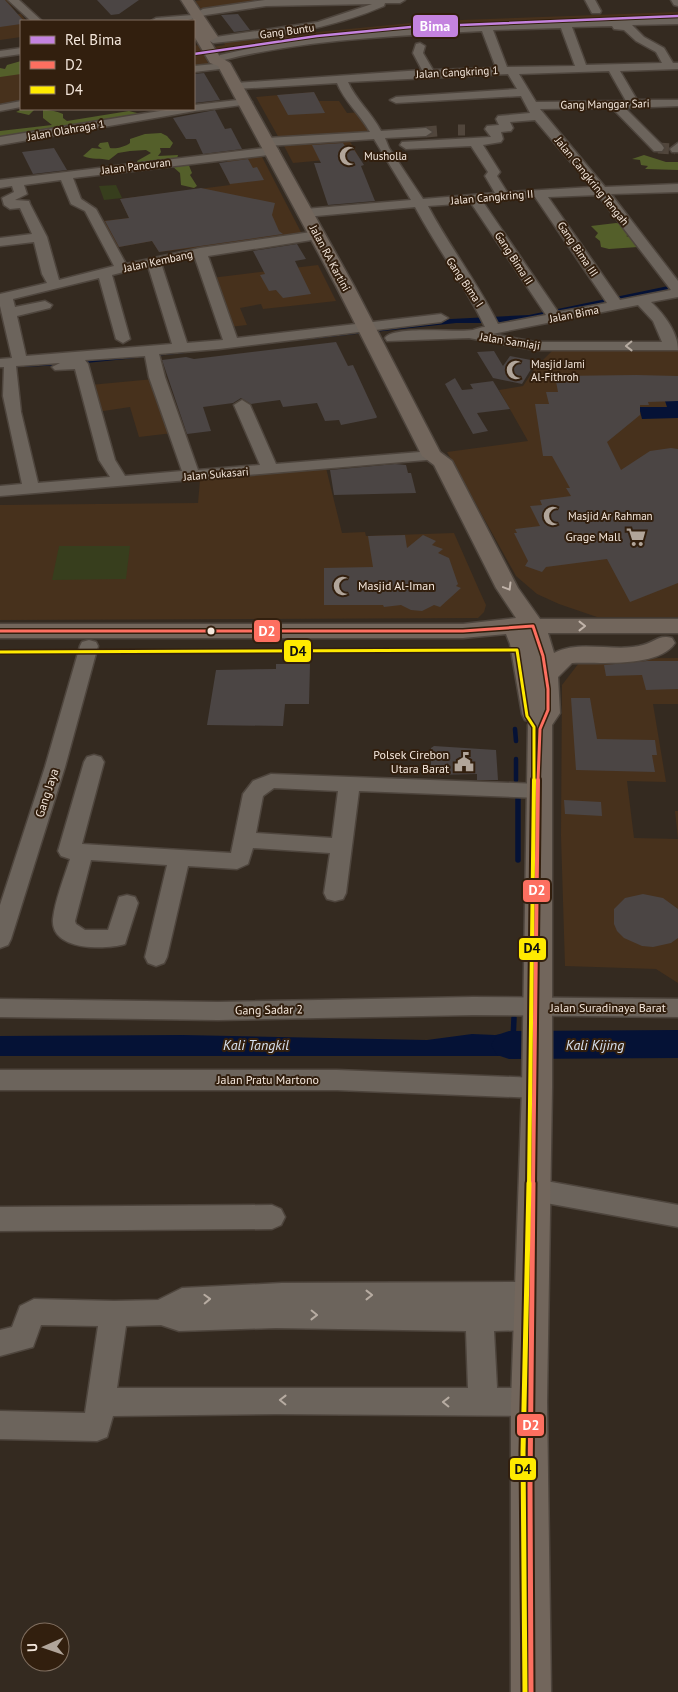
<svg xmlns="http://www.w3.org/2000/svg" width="678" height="1692" font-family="'PT Sans',sans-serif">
<rect width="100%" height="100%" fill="#342a20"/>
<!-- built -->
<path fill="#47311c" d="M0 0H7L17 14H21L26 21H21V37L0 40Z
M202 0H264L201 9 195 1Z
M678 12V19L550 23 266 45 204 54 209 65 194 67V46L198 45 201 49 225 45 222 40 272 34 307 33 433 21Z
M21 70V101L0 106V73Z
M314 92 319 101H339L347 113 364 112 376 134 280 140 256 97Z
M348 138 359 157 293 163 282 142Z
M261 155 303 236 159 252 152 241 114 248 101 221 129 218 120 199 230 185 225 174 228 173 227 159Z
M318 265 336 301 263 309 261 304 240 308 247 325 229 327 211 278Z
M678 349V617H597L559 604 537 594 516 576 447 452 528 441 499 390 523 386 535 368 553 350Z
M154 379 173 433 139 437 130 407 97 412 90 385Z
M326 468 342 533 365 532 366 536 454 533 480 592 486 605 484 612 478 618 0 620V505L198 503 200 480Z
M678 658V704H653L666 782 627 781 634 838 678 839 675 811H678V983L656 969 565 966 561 836 562 685 582 659Z"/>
<!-- green -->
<path fill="#373e1d" d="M116 185 122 198 104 200 99 186Z
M59 546H130L126 579 52 580Z"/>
<!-- forest -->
<path fill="#545f2a" d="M21 61V74L0 77V68L5 69 7 65Z
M22 109C38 109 51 109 63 114V118L67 121 129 111 141 114V116L0 140V131L52 125 43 118V109L34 110 29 115 16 112Z
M161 133 167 136 173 143 170 148H160L161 152 158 156 178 155 177 159 138 163 137 161 151 153 146 150 130 151 118 153 109 160C100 158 92 160 83 156L92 148 102 149 98 146 100 143 108 142 110 148C116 149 125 147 130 143V139L145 134Z
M644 155 666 162H678V170L645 169 648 166 641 165 640 160 632 159Z
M188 163 192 173 190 175 197 186 194 188 181 185 180 173 172 166 134 171Z
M616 223 625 224 630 235 626 236 633 238 638 247 609 249 601 247 600 241 595 237 598 233 591 226Z"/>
<!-- water -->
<path fill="#051236" d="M678 284V288L531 319 493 323H456L185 353 66 365 0 368V364L451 319 529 315Z
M665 401H678V418L642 419 639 407H667Z
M521 1032 537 1038 535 1056H0V1036L183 1035 427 1040 472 1034 495 1035Z"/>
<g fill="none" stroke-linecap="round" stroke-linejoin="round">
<!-- stream-far1 -->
<path stroke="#051236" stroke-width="4.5" d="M515 729 516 741
M516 759V780"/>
<!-- stream -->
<path stroke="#051236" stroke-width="5.5" d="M518 799V860
M513 1040 514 1018"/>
<!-- river -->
<path fill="#051236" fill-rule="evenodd" d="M678 1030V1058L509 1059 497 1055 491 1045 497 1035 509 1031Z"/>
</g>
<!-- building -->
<path fill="#4b4544" d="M0 0H5L24 21H21V24L0 27Z
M97 0H139L119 14 111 15Z
M238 14 250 30 234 32 221 15Z
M204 73 220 100 194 103V74Z
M314 92 325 113 288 115 277 95Z
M215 110 225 129 231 128 242 149 203 154 196 139H186L173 118Z
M343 143 345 146 351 145 364 165 361 166 375 201 328 205 314 163H321L312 145Z
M54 148 67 170 33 174 22 152Z
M248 159 253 168 257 167 264 180 230 184 219 163Z
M201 188 275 203 272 215 279 231 283 234 159 252 152 241 119 247 105 221 129 218 120 199Z
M297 244 306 259 295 261 311 294 283 298 276 290 269 291 260 275 265 274 253 251Z
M336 342 348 366 353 365 377 417 376 418 341 425 339 420 325 421 317 403 283 407 280 400 251 404 241 398 233 403 203 407 211 431 187 434 162 360 186 357 194 359Z
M494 351 503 366 510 356 536 361 522 384 493 378 477 352Z
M636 375 678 376V401L648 402 649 405H640V415L607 442 621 470 650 451 671 448 678 449V583L630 602 607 559 546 567 542 572 525 566 528 561 514 533H517L515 529 540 526 530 506 542 505 540 500 571 496 566 488H570L552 456H543L535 404H549L546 392H558L555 376Z
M455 378 462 390 473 389 470 384 493 381 510 409 477 413 488 431 473 434 445 384Z
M395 464 406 465 408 473H411L416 493 334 495 330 470Z
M405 535 407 548 423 535 436 541 432 545 443 549 438 553 449 558 458 584 456 586 461 588 440 607 434 605 422 611 411 610 401 605 384 607 383 605H324V568L373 567 368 536Z
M647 661H678V689L646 690 642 675 606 676 604 665Z
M276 664H310L309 704H285L283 726 207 725 216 670 276 669Z
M571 698H590L597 739 655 740 657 755H652L655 772 576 770Z
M434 746 496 750 498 780H477V774L431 775V748Z
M564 800 601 802 602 816 565 814Z
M643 894 663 898 678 909V938L671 943 653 947 642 946 624 938 617 931 614 924V909L625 898Z"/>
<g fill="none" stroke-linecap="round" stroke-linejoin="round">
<!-- minor-tunnel -->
<path stroke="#51463c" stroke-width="11" stroke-dasharray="11 5.5" stroke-linecap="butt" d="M458 130H465
M426 132 438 131
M658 148 675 149"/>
<defs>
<path id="minor" d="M8 0H19L42 21H31Z
M265 0H405L400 3H385L384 6C329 30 272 37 213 43L208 40 209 38 318 22 372 4 266 6 206 15 188 20 151 21 156 18 192 15 203 9Z
M585 0H595L601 11 600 13H592Z
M671 0H678V6L674 5Z
M678 18V24L632 25 644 37 664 48 673 63H678V69L620 71 637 100H678V106L625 108 662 145 664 148 662 151H654L612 108 540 109 605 187 678 184V192L611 194 678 281V297L651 302C665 315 678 333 678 350H535L469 338 387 341 385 338C394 325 457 333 473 330 477 329 481 327 485 327 465 285 437 248 415 207L305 217 298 213 305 209 411 200 374 139 267 146 261 142 267 138 370 132C360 114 344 101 337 83L236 89 230 86 236 83 422 70 413 53 416 44 420 43 425 46 423 53 433 70 496 68 482 31C396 36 308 39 224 60L218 57 220 55C264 44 306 39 351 34 460 22 568 21 678 18ZM612 26 614 29 624 30 636 41 656 52 662 63 586 65 572 27ZM561 28 575 66 507 67 493 30ZM609 71 626 101 536 102 519 74ZM508 74 517 89 396 97 390 100 396 103 521 96 530 113 498 116 496 119 499 125 487 126 485 129 491 137 402 142 400 145 406 149 471 146 488 172 485 176 495 193 423 199 389 148 385 138 426 136 432 132 426 128 381 131C372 113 355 99 348 82ZM535 120 592 187 507 192 497 176 500 172 483 145 501 142 503 139 501 132 511 131 513 128 510 122ZM598 195 671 290 620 300 548 197ZM535 197 607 303 558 312 483 202ZM471 203 546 315 498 324C478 283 449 246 428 206ZM638 305 653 321 662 342H535L492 334Z
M21 48V54L0 57V51Z
M224 63 230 66 228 68 194 72V66Z
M246 99 252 102 250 104 195 111 0 145V137L172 109H194V105Z
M21 101V107L0 111V105Z
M678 143V152H672L670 149Z
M273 147 277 148 279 151 277 154 73 178 81 199 96 209 126 264 200 248 318 231 323 232 325 235 318 239 208 256 237 338 441 314 448 318 441 322 219 349 159 354 165 377 198 470 260 465 234 405 242 400 250 405 276 464 432 451 438 453 440 456 438 459 0 496V486L22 484 3 396 4 367H0V359L12 358 0 306V294L47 283 42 274 34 242 0 246V238L32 234 20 208 10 209 4 205 2 198 14 192 12 186 0 188V180ZM61 180 71 204 85 211 114 266 59 280 47 237 30 204 29 201 15 200 27 194 24 185ZM195 258 223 340 187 343 161 263ZM148 266 172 344 26 356 17 316 50 308 52 305 45 301 15 307 13 299 99 278 116 339 123 343 130 339 112 275ZM145 356 149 377 182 471 125 476 115 460 88 364 85 360ZM60 363 52 367 55 370 75 369 99 460 110 477 38 483 21 412 16 366Z
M89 640 96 642 98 646 65 767 11 939 8 945 0 948V905L45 767 80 646 82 642Z
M94 755 101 757 104 762 82 844 231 853 243 794 253 781 271 774 539 784 546 786 549 791 546 796 539 798 359 791 346 893 343 899 335 901 327 899 324 893 330 853 253 848 248 864 237 869 188 866 167 957 164 963 156 966 148 963 145 957 167 865 91 860 75 921 76 924 85 930H108L119 897 127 895 135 897 138 903 125 944C106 950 50 951 53 919 55 900 64 878 70 859L61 856 58 851 84 762 87 757ZM274 788 338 791 332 838 256 833 263 796Z
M473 997 678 999V1017L473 1015 218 1020 0 1017V999L218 1002Z
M0 1070H337L537 1078 546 1081 549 1088 546 1095 537 1098 337 1090H0Z
M535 1179 678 1205V1227L535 1201 526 1198 522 1190 526 1182Z
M272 1205 281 1209 285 1217 281 1225 272 1229 0 1231V1207Z
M532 1282 542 1285 546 1294 542 1303 535 1305 542 1308 546 1317 542 1326 532 1330 494 1331 497 1388H529L539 1392 543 1402 539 1412 529 1416 276 1414 113 1416 107 1437 97 1441 0 1439V1411L85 1413 98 1326 41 1325 33 1347 0 1356V1330L12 1327 20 1306 34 1299 114 1301 158 1300 182 1288 282 1283ZM161 1325 179 1331 276 1328 466 1331 468 1388H117L126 1326Z"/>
<path id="major" d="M181 0H193L218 37 210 41 220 57 230 63 354 286 440 452 452 461 518 588 540 619H678V633H548L554 653C580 639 616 653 643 645 655 642 659 634 672 638L675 643C659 668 599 662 572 663L558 677 560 713 552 725V1088L547 1402 551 1692H511V1402L522 1088 528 725 530 721 525 720 522 714 510 644 506 634 463 638H0V624H463L516 618 496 588 434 465 422 456 336 286 218 66 210 63 194 36 195 22Z"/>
</defs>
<!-- minor casing -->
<use href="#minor" stroke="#4e453d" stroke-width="3"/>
<!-- major casing -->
<use href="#major" stroke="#4e453d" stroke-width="3"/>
<!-- minor -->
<use href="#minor" fill="#6c645c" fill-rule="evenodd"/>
<!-- major -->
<use href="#major" fill="#72665c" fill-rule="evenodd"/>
<defs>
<path id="bus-1-far2" d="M0 631H463L533 626 543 656 548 689V710L540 729 538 781"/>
<path id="bus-1-far1" d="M533 1185 538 780"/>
<path id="bus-1" d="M531 1692 530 1485 533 1183"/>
<path id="bus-2-far2" d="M0 652 517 650 527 716 534 727V781"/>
<path id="bus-2-far1" d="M529 1185 534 780"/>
<path id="bus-2" d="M525 1692 523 1452 529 1183"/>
</defs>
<!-- bus-1-far2 casing -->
<use href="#bus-1-far2" stroke="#321f0e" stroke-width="6"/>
<!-- bus-1-far1 casing -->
<use href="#bus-1-far1" stroke="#321f0e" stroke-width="8"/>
<!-- bus-1 casing -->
<use href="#bus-1" stroke="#321f0e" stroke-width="9"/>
<!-- bus-2-far2 casing -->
<use href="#bus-2-far2" stroke="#321f0e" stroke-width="6"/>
<!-- bus-2-far1 casing -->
<use href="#bus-2-far1" stroke="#321f0e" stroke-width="8"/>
<!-- bus-2 casing -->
<use href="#bus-2" stroke="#321f0e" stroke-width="9"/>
<!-- bus-1-far2 -->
<use href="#bus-1-far2" stroke="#fd6f60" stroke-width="3"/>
<!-- bus-1-far1 -->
<use href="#bus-1-far1" stroke="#fd6f60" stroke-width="4"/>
<!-- bus-1 -->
<use href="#bus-1" stroke="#fd6f60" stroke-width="5"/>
<!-- bus-2-far2 -->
<use href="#bus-2-far2" stroke="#ffea00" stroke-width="3"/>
<!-- bus-2-far1 -->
<use href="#bus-2-far1" stroke="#ffea00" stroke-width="4"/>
<!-- bus-2 -->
<use href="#bus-2" stroke="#ffea00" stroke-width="5"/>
<defs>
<path id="rail-1" d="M194 54 317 36 411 27 678 16"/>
</defs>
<!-- rail-1 casing -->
<use href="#rail-1" stroke="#321f0e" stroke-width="4.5"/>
<!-- rail-1 -->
<use href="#rail-1" stroke="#c483df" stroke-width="2.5"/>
</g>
<!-- one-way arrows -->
<defs><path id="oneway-chevron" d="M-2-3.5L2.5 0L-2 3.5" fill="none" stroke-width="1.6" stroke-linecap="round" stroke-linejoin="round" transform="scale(1.25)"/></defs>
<g stroke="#b7aca2">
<use href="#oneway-chevron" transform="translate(629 346) rotate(179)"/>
<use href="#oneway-chevron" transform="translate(369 1295)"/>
<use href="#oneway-chevron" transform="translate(207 1299) rotate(-2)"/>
<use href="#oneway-chevron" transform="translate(314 1315) rotate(1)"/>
<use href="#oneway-chevron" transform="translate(283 1400) rotate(-179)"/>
<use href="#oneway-chevron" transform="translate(446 1402) rotate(-179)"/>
</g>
<g stroke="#c0b3a9">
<use href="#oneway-chevron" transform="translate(508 587) rotate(59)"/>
<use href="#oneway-chevron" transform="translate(582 626)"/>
</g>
<!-- icons -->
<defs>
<symbol id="mosque-bare" viewBox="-9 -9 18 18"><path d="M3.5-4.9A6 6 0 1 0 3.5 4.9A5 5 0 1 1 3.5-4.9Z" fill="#b1a59a" stroke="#321f0e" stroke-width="2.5" paint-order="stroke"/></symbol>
<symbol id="supermarket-bare" viewBox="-9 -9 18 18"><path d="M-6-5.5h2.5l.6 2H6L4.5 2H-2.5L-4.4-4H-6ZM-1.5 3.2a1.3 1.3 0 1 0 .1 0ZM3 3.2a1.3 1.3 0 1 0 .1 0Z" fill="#b1a59a" stroke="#321f0e" stroke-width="2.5" paint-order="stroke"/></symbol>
<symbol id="civic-bare" viewBox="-9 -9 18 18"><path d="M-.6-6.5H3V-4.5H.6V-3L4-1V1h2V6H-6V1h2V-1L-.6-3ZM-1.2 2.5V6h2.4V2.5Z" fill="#b1a59a" stroke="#321f0e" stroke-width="2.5" paint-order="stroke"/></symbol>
</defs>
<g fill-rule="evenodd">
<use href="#mosque-bare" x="335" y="142" width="28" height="28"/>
<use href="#mosque-bare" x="502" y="356" width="28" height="28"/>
<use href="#mosque-bare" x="539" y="502" width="28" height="28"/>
<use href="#supermarket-bare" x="622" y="523" width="28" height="28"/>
<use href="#mosque-bare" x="329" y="572" width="28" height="28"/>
<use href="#civic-bare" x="450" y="748" width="28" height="28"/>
</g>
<!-- markers -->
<circle fill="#f4e7dc" stroke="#321f0e" stroke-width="2" cx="211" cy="631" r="4.5"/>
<g text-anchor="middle" stroke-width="4" stroke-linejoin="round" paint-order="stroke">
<!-- far-street labels -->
<g font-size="11" fill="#f4e7dc" stroke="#321f0e">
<text transform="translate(287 31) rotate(-8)" y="4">Gang Buntu</text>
<text transform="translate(457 72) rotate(-3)" y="4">Jalan Cangkring 1</text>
<text transform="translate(605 104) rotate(-1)" y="4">Gang Manggar Sari</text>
<text transform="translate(66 130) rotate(-10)" y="4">Jalan Olahraga 1</text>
<text transform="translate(136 166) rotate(-7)" y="4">Jalan Pancuran</text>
<text transform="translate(592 181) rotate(51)" y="4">Jalan Cangkring Tengah</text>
<text transform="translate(492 197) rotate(-5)" y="4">Jalan Cangkring II</text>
<text transform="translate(578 249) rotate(56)" y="4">Gang Bima III</text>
<text transform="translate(330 258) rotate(62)" y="4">Jalan RA Kartini</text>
<text transform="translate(514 258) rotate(57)" y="4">Gang Bima II</text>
<text transform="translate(158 261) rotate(-12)" y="4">Jalan Kembang</text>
<text transform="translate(465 282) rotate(56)" y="4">Gang Bima I</text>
<text transform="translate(574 314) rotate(-11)" y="4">Jalan Bima</text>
<text transform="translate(510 341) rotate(9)" y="4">Jalan Samiaji</text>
<text transform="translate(216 474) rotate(-5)" y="4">Jalan Sukasari</text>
</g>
<!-- far-poi labels -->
<g font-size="11" fill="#f4e7dc" stroke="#321f0e" text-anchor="start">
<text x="364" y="160">Musholla</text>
<text x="531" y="368">Masjid Jami<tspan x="531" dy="13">Al-Fithroh</tspan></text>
<text x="568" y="520">Masjid Ar Rahman</text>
</g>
<!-- poi labels -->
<g font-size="12" fill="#f4e7dc" stroke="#321f0e" text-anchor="end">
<text x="621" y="541">Grage Mall</text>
<text x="358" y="590" text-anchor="start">Masjid Al-Iman</text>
<text x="449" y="759">Polsek Cirebon<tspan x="449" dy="14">Utara Barat</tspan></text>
</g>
<!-- street labels -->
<g font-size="12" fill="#f4e7dc" stroke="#321f0e">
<text transform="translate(47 793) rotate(-72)" y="4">Gang Jaya</text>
<text x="608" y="1012">Jalan Suradinaya Barat</text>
<text transform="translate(269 1010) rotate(-1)" y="4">Gang Sadar 2</text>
<text x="268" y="1084">Jalan Pratu Martono</text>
</g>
<!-- water labels -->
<g font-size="14" font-style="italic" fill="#d7e1f0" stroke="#321f0e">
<text x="256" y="1050">Kali Tangkil</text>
<text x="595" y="1050">Kali Kijing</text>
</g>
</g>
<g stroke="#321f0e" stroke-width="2">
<rect x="412" y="14" width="47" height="24" rx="5" fill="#c483df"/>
<rect x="253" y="619" width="28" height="24" rx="5" fill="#fd6f60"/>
<rect x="283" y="639" width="29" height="24" rx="5" fill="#ffea00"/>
<rect x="522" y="879" width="29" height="24" rx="5" fill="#fd6f60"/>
<rect x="518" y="937" width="29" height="24" rx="5" fill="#ffea00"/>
<rect x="516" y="1413" width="29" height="24" rx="5" fill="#fd6f60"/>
<rect x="509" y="1457" width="28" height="24" rx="5" fill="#ffea00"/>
</g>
<g font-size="14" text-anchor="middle" font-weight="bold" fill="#fff">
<text x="435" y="31">Bima</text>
<text x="267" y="636">D2</text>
<text x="537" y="895">D2</text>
<text x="531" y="1430">D2</text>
</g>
<g font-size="14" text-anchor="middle" font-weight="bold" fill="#111">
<text x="298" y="656">D4</text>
<text x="532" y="953">D4</text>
<text x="523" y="1474">D4</text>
</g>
<!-- legend -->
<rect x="20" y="20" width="175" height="90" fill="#321f0e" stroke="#806f60"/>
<rect x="30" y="36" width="25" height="8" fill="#c483df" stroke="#806f60"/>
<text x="65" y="45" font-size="15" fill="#f4e7dc">Rel Bima</text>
<rect x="30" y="61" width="25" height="8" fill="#fd6f60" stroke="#806f60"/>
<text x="65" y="70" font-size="15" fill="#f4e7dc">D2</text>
<rect x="30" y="86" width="25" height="8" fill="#ffea00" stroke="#806f60"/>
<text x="65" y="95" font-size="15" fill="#f4e7dc">D4</text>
<!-- north arrow -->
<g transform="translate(45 1647) rotate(268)"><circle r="24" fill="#321f0e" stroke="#806f60"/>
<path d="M0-4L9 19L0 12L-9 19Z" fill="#b1a59a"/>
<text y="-8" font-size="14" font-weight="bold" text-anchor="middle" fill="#f4e7dc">U</text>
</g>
</svg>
